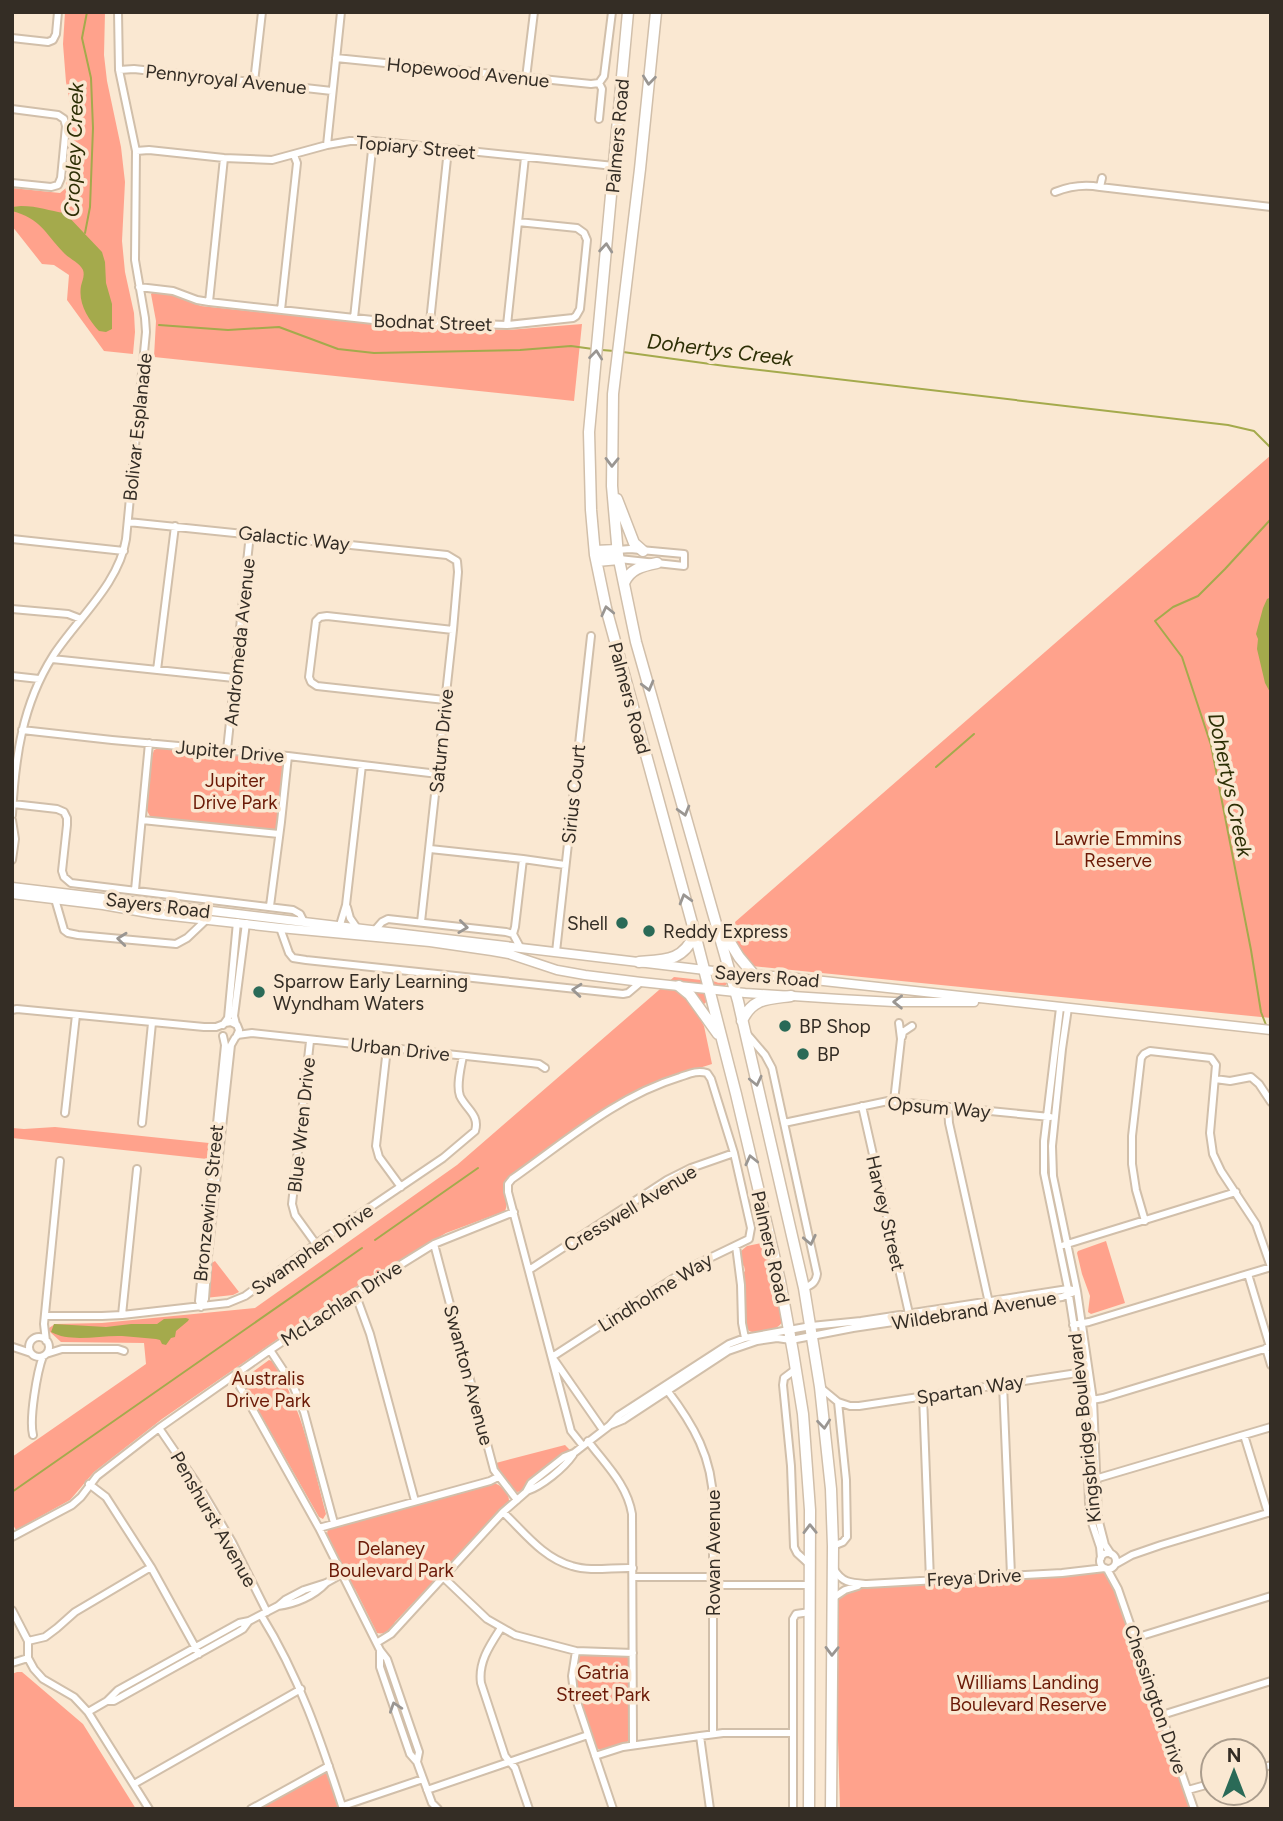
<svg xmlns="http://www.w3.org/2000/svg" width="1283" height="1821" font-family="Figtree,sans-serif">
<rect width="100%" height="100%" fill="#fae8d2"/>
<!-- green -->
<path fill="#ffa28c" d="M65 12H105L104 55 107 81 121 147 125 182 122 241 125 272 134 313 135 332 133 354 104 351 67 300 69 275 54 265 42 264 12 226V188L60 193 66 188 73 118 66 82 63 44Z
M153 292 171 294 201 306 382 325 507 330 582 324 574 401 154 357 156 321 151 294Z
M1271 455V1018L752 966 732 940 727 929Z
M161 747 281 761 285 768 279 825 274 830 271 831 151 818 146 809 152 756 154 750Z
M674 977 728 983 696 1011 704 1026 712 1064 658 1081 621 1099 506 1180C500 1191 510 1201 505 1211L446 1233 337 1298 162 1419 94 1472 70 1500 16 1530 12 1523V1457L146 1364 144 1343 61 1342 49 1331V1328L55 1324 102 1323 255 1308 457 1165Z
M55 1127 209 1143 207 1159 12 1138V1128L24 1129Z
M1106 1241 1125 1303 1091 1314 1088 1312 1090 1296 1082 1274 1077 1253 1078 1251Z
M766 1242 783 1321C777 1331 760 1335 749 1331L745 1325 743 1273 745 1271 744 1266 742 1265 741 1251 747 1246Z
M215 1261 239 1292 233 1295 205 1298 207 1266Z
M269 1360 272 1361C303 1407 312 1461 326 1514L323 1519 319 1517 242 1382 243 1379Z
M565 1445 571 1451 562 1453 531 1479 522 1491 517 1492 513 1490 502 1477 496 1463Z
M493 1483C501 1484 510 1494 509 1502L507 1504 395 1622C392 1629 386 1635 377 1633L355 1589 351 1586 327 1534 328 1528Z
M1102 1571 1108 1575 1114 1589 1190 1809H840L834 1599 855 1589 1064 1576Z
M581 1655H625L630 1659V1739L626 1743 601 1750 596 1748 575 1685 577 1659Z
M17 1672H22L83 1724 136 1809H12V1674Z
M324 1772 328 1775 340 1809H257Z"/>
<!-- water -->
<path fill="#a4aa4c" d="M21 206C39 206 49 211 65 213L102 252 105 262 106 283 112 304V329L106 332 99 331C88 319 78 303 81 286 82 281 85 276 83 270 80 263 68 258 63 252 44 232 41 219 12 211V207Z
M1271 597V694L1265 683 1257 649 1258 639 1256 634 1263 608 1267 599Z
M186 1318 189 1319 188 1321 176 1331 175 1337 171 1338 166 1345 162 1344 160 1340 156 1339C145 1338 134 1337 122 1336 100 1335 71 1343 51 1332L54 1324 106 1327 131 1324H157L164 1319Z"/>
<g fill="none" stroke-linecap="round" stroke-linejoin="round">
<!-- stream -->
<path stroke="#a4aa4c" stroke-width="2" d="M85 233 90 207 93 128 91 78 82 38 87 12
M159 325 228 330 279 327 338 349 374 353 520 350 571 346 593 349
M602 350 614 351
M623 352 725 366 1228 425 1254 431 1271 448
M936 767 974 734
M1266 1025 1261 1012 1251 950 1211 745 1182 657 1155 621 1173 607 1198 596 1225 569 1271 519
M375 1240 478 1168
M12 1492 362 1248"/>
<defs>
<path id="minor" d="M12 38 48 42 53 40 56 34 58 12
M336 58 591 84 599 83
M119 70 134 69 332 91
M526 78 534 12
M254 82 262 12
M12 109 58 115 64 119 66 126 61 178 58 185 51 187 12 183
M599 119 602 89 599 83 604 76 612 12
M327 145 341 12
M136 151 149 150 224 158 272 160 327 145 350 141H373L614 166
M1100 187 1271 207
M1055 192C1070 186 1083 184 1100 187L1102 178
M139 287 173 291 197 300 209 302 382 321 507 325 573 318 576 316 580 309 587 240 584 233 577 228 518 222
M209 302 224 158
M281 310 297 163 294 155
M354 318 373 141
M430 322 448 149
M507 325 525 157
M128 522 447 555 457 561 458 572 453 630 421 922
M12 539 124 551
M617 550 630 549 684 554V566L619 559
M12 609 68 614 81 619
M52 659 234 678
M157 670 175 526
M12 676 39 679
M445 700 317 686 311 682 309 677 316 621 320 617 327 616 453 630
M22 730 112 740 288 756 438 774
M227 750 250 534
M13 804 57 809 64 812 67 818V825L62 871 64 877 71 883 293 910 300 914 304 922
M12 815C15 758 22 705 53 656 77 619 119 584 126 539L146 332 145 318 135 260 136 151 119 70 118 12
M12 820 15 839 12 860
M142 820 279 834
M430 849 523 859 565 865
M135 890 149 743
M55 899 64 930 68 933 78 935 176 944 187 938 207 919
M270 906 281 822 288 756
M347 907 350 918 357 928
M340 925 346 905 362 765
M280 928 289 953 293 958 306 960 623 994 628 993 641 982
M375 930 382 922 388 919 506 932 513 934 520 947
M513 934 515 927 523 859
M556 952 591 636
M1060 1008 1044 1141V1173L1068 1289 1081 1372 1086 1412 1089 1503 1091 1520 1100 1547 1101 1558
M1068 1008 1062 1049 1052 1146 1053 1176 1077 1291 1093 1400 1098 1518 1105 1545 1111 1554
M12 1010 17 1009 204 1027H216L224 1024
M225 1023 231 1022 237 1025 239 1030 237 1036
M236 1024 234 1016 246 923
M223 1025 228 1018 237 922
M747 1034 765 1055 772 1068 817 1274C816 1282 812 1285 804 1288
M237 1035 252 1033 531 1063 539 1064 545 1068
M902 1037 903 1032 912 1026
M310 1041 292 1204 295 1215 316 1244
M387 1048 376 1146 379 1157 401 1187
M1215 1079 1230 1081 1251 1077 1259 1084 1271 1102
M894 1101 901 1039 899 1023
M862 1106 910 1318
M948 1107 949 1123 989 1303
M65 1113 76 1015
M142 1123 152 1023
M784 1123 888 1101 1050 1117
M434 1244 494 1470 517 1500
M1064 1245 1236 1192
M736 1246 741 1285 742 1323 745 1338
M529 1270 667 1180 691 1168 734 1153
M1248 1274 1270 1347
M355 1293 370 1334 415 1501
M201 1307 199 1301 225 1045 223 1036
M201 1307 205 1299 208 1256 231 1045 235 1038
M122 1315 137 1169
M45 1316H102L122 1315 228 1303 245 1296 316 1244 443 1158 475 1131C480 1115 466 1109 460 1096 456 1085 461 1067 463 1056
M1073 1325 1089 1322 1271 1267 1256 1224 1221 1171 1213 1154 1210 1133 1216 1065 1211 1058 1150 1051 1144 1054 1141 1058 1132 1136V1164L1136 1190 1145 1221
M29 1347a10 10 0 1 1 20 0a10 10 0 1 1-20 0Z
M46 1341 44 1324 60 1161
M13 1347 31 1353
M1266 1348 1271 1365
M270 1350 293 1385 304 1412 334 1523
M46 1354 62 1349H118L124 1351
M552 1357 691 1267 749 1239 751 1228 734 1153 711 1079 707 1073C697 1070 689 1074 680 1077 617 1096 566 1141 512 1179L508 1184V1192L571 1431 583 1446
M555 1361 603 1430
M796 1369 784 1378 783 1385 791 1466 794 1547 797 1553 809 1564
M234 1376 319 1528 380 1650 387 1659 419 1752 417 1762
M1003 1384 1011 1575
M821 1388 838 1402 846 1480 847 1537 843 1542 833 1546
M667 1390C693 1424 713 1458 713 1503V1734
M923 1396 930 1580
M1092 1400 1103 1398 1271 1347
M838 1402 850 1406H859L1084 1372
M611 1425 623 1420 728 1351 757 1341 777 1338 791 1340 853 1328 1062 1297 1072 1293
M159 1428 202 1491 232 1542 267 1612
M33 1435C29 1419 37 1372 43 1356
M1244 1435 1268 1513
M588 1441C605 1464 627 1484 632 1514L633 1745
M1095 1479 1271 1427
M89 1484 106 1497 151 1567 199 1654
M527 1491C542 1486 564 1468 573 1455
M503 1512C524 1532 543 1558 572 1566 591 1572 613 1567 633 1568
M319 1528 490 1481 498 1477
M12 1537 72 1505 81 1497 97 1476 159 1428 270 1350 355 1293 434 1244 514 1212
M1100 1561a8 8 0 1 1 16 0a8 8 0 1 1-16 0Z
M1116 1564 1132 1555 1161 1545 1271 1512
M834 1569C842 1583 851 1583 867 1584L1062 1573 1105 1568
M1107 1569 1118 1589 1194 1809
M443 1577 487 1619 515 1635 576 1651 633 1653
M633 1577H714
M713 1585H810
M833 1598 845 1590 858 1586
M278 1606C295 1604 314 1596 326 1583
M12 1610 28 1641V1658L34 1669 43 1679 74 1697 88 1712 149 1809
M261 1615C299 1676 321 1741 343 1809
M501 1628C490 1645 478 1662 481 1683L505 1756 515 1768 529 1809
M1135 1638 1271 1596
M28 1641 45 1637 57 1628 75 1612 151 1567
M378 1642 391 1634 503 1512 526 1492 531 1483 564 1457 574 1453 583 1446 609 1426 618 1416 729 1344 745 1338 811 1326 861 1321 1068 1289 1077 1291
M380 1650V1667L410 1754 417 1762 432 1803 438 1809
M576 1651 572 1676 574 1693 613 1809
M12 1663 28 1658
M107 1701H114L238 1632 243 1629 249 1621
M88 1712 107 1701 118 1690 239 1623 249 1621 278 1606 285 1600 304 1590 326 1583 342 1574
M1162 1715 1271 1681
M700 1736 710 1809
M595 1756 623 1747 700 1736 723 1733H793
M1255 1770 1271 1765
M134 1784 301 1689
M427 1790 588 1735
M1188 1790 1213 1783
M343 1806 423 1779
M251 1809 329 1766
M793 1809V1619L796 1614 810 1612"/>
<path id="major" d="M12 887 730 973 787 977 1271 1030
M12 894 103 905 154 914 280 928 430 942 492 951 509 954 557 970 585 975 641 982 745 993 839 999 894 1002H974"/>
<path id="highway" d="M628 12 589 432 591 510 595 555 606 608 695 934 736 1094 780 1281 793 1352 803 1414 810 1510 809 1809
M656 12 640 169 613 394 612 486 618 555 636 642 738 1001 804 1288 820 1387 831 1489 833 1546 831 1809
M617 499 634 543 643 551
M595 551 617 550
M597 561 619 559
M624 583C630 569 642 566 657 563
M722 929 739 957 754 975
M639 962C666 960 683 961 695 934
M679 986 690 995 718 1034
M742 1021C752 998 768 999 791 996"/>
</defs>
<!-- minor casing -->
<use href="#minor" stroke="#d1bfaa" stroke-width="10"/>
<!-- major casing -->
<use href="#major" stroke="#d1bfaa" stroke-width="11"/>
<!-- highway casing -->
<use href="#highway" stroke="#d1bfaa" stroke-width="13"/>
<!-- minor -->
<use href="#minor" stroke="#fff" stroke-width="6"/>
<!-- major -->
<use href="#major" stroke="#fff" stroke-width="8"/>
<!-- highway -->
<use href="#highway" stroke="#fff" stroke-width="10"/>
</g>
<!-- one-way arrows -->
<defs><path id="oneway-chevron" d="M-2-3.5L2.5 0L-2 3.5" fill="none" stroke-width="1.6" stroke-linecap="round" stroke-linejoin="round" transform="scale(1.75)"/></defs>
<g stroke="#9a9692">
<use href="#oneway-chevron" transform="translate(649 80) rotate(96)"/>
<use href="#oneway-chevron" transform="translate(606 248) rotate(-85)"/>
<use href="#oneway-chevron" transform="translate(596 355) rotate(-84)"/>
<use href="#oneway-chevron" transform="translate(612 462) rotate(91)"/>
<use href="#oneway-chevron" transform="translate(607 611) rotate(-103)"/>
<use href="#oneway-chevron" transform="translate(648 686) rotate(75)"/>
<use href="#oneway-chevron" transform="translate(684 811) rotate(74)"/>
<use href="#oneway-chevron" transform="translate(685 899) rotate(-106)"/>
<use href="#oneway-chevron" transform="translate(463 927) rotate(7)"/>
<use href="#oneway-chevron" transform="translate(122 939) rotate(-174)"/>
<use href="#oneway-chevron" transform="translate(577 990) rotate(-175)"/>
<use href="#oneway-chevron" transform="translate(898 1002) rotate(-179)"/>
<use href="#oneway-chevron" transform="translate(756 1081) rotate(77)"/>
<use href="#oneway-chevron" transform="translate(751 1160) rotate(-103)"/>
<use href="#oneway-chevron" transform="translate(810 1240) rotate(78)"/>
<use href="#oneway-chevron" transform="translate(824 1424) rotate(84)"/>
<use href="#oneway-chevron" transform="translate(810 1529) rotate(-91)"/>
<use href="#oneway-chevron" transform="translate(832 1651) rotate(91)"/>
<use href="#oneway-chevron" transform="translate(395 1707) rotate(-109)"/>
</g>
<!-- markers -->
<g fill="#2a6a57" stroke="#fae8d2" stroke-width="2.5">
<circle cx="622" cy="923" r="7"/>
<circle cx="649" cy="931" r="7"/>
<circle cx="259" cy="992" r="7"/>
<circle cx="785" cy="1026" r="7"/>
<circle cx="803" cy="1054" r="7"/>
</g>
<g text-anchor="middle" stroke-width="7" stroke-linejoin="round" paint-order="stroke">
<!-- street labels -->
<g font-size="19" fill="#342d25" stroke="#fae8d2">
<text transform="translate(468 72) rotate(6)" y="7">Hopewood Avenue</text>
<text transform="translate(226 79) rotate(6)" y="7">Pennyroyal Avenue</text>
<text transform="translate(617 136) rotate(-85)" y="7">Palmers Road</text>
<text transform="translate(416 147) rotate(5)" y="7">Topiary Street</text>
<text transform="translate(433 322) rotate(2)" y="7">Bodnat Street</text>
<text transform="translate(137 427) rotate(-84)" y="7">Bolivar Esplanade</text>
<text transform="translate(294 538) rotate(6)" y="7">Galactic Way</text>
<text transform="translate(239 642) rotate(-84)" y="7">Andromeda Avenue</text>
<text transform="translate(630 698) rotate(75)" y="7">Palmers Road</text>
<text transform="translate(441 741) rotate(-84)" y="7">Saturn Drive</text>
<text transform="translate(230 751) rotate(5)" y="7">Jupiter Drive</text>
<text transform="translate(573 794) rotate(-84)" y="7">Sirius Court</text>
<text transform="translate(158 905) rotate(7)" y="7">Sayers Road</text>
<text transform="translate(767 976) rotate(5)" y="7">Sayers Road</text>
<text transform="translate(400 1049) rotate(6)" y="7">Urban Drive</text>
<text transform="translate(939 1107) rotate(5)" y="7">Opsum Way</text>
<text transform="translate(301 1125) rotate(-84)" y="7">Blue Wren Drive</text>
<text transform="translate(208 1203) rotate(-84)" y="7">Bronzewing Street</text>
<text transform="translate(630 1208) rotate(-31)" y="7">Cresswell Avenue</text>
<text transform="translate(886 1213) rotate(77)" y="7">Harvey Street</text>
<text transform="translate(771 1247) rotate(77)" y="7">Palmers Road</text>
<text transform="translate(312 1249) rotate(-35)" y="7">Swamphen Drive</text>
<text transform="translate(655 1292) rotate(-32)" y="7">Lindholme Way</text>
<text transform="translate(341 1303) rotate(-33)" y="7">McLachlan Drive</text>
<text transform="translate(974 1310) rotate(-9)" y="7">Wildebrand Avenue</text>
<text transform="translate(469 1375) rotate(75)" y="7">Swanton Avenue</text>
<text transform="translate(970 1389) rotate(-9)" y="7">Spartan Way</text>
<text transform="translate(1084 1428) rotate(-96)" y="7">Kingsbridge Boulevard</text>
<text transform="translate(214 1519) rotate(60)" y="7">Penshurst Avenue</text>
<text transform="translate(713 1553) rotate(-90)" y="7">Rowan Avenue</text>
<text transform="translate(974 1577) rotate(-3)" y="7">Freya Drive</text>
<text transform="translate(1156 1699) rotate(71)" y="7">Chessington Drive</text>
</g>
<!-- park labels -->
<g font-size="19" fill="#6b1a07" stroke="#fae8d2">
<text x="235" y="787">Jupiter<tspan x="235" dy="22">Drive Park</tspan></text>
<text x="1118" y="845">Lawrie Emmins<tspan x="1118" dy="22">Reserve</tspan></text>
<text x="268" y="1385">Australis<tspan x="268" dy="22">Drive Park</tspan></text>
<text x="391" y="1555">Delaney<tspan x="391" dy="22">Boulevard Park</tspan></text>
<text x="603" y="1679">Gatria<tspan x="603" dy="22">Street Park</tspan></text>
<text x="1028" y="1689">Williams Landing<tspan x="1028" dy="22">Boulevard Reserve</tspan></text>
</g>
<!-- poi labels -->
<g font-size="19" fill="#342d25" stroke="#fae8d2" text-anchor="start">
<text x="608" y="930" text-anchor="end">Shell</text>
<text x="663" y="938">Reddy Express</text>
<text x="273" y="988">Sparrow Early Learning<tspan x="273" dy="22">Wyndham Waters</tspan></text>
<text x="799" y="1033">BP Shop</text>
<text x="817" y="1061">BP</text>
</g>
<!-- water labels -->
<g font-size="21" font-style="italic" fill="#2d2f05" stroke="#fae8d2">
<text transform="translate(74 150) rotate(-88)" y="7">Cropley Creek</text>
<text transform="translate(720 350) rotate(7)" y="7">Dohertys Creek</text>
<text transform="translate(1230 785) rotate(78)" y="7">Dohertys Creek</text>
</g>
</g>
<!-- border -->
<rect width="1283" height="1821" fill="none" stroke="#342d25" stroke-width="28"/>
<!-- north arrow -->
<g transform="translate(1234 1772)"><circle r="33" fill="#fae8d2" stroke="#ab9d8d" stroke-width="2"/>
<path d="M0-5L12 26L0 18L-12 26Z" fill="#2a6a57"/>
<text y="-10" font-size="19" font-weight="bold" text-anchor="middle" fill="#342d25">N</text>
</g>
</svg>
